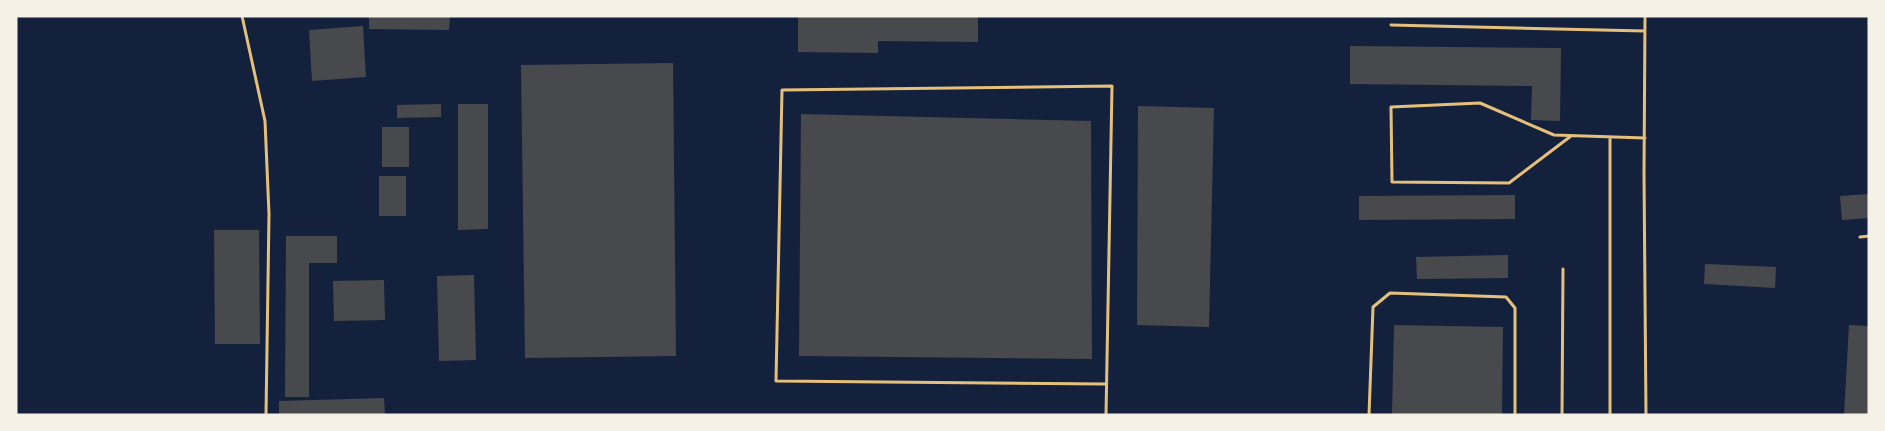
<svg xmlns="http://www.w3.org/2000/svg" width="1885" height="431" font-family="'DM Sans',sans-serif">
<rect width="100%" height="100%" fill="#14213d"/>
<!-- building -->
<path fill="#48494c" d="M369 16H450L449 30 369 29Z
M798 16H978V42L878 41V53L798 52Z
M363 26 366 77 312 81 309 30Z
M1350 46 1561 48 1560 121 1531 120 1532 86 1350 84Z
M673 63 676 356 525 358 521 65Z
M441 104V117L397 118V105Z
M458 104H488V229L458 230Z
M1138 106 1214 108 1209 327 1137 325Z
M801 114 1091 121 1092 359 799 356Z
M382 127H409V167H382Z
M379 176H406V216H379Z
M1869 194V218L1842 220 1840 196Z
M1515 195V219L1359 220V196Z
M214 230H259L260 344H215Z
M286 236H337V263H309V397H285Z
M1508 255V278L1417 279 1416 257Z
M1705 264 1776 267 1775 288 1704 284Z
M474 275 476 360 439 361 437 276Z
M384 280 385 320 334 321 333 281Z
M1394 325 1503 327 1502 415H1392Z
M1849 325 1869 326V415H1844Z
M384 398 385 415H279V401Z"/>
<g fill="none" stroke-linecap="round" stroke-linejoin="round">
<!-- service -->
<path stroke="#e5c07b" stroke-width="3" d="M242 16 265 121 269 214 266 415
M1645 16 1644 173 1646 415
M1391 25 1645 31
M1571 136 1509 183 1392 182 1391 107 1480 103 1554 135 1645 138
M1610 137V415
M1860 237 1869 236
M1106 415 1112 86 782 90 776 381 1106 384
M1369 415 1373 307 1390 293 1506 297 1515 308V415
M1562 415 1563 269"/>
</g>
<!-- border -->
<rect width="1885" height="431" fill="none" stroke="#f6f1e7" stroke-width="35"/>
</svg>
